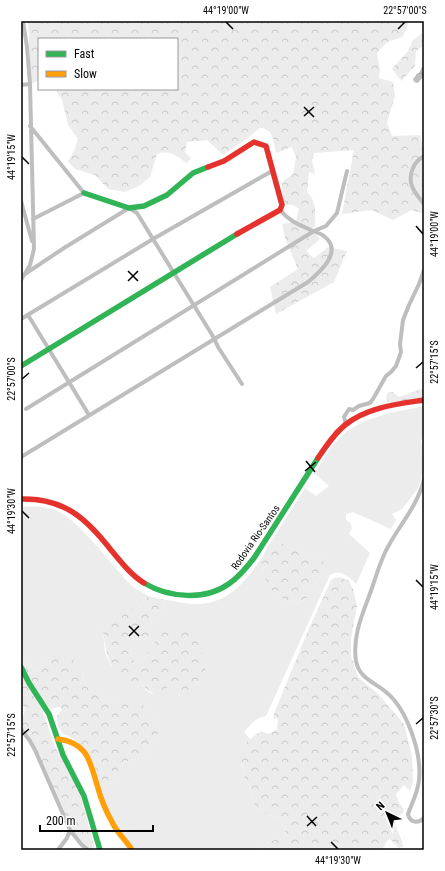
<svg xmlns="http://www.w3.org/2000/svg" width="445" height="871" font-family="'Roboto Condensed',sans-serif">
<defs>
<pattern id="forest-crowns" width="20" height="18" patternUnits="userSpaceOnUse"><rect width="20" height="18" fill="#ececec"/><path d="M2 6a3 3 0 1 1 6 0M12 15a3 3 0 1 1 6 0" fill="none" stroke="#c9c9c9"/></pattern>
<pattern id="water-waves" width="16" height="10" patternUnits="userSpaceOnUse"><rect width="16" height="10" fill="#bfbfbf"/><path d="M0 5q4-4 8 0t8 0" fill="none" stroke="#a2a2a2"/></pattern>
</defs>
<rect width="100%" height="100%" fill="#fff"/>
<!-- grass -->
<path fill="#ececec" d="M424 406V431L421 442 424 455 423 471 419 486 415 492 402 509 392 514 396 520 391 529 353 512 346 514V520L350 523 352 528 349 534 370 553 357 582 356 584C349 576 340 569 330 575L266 716C256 717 250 725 244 732L250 739 241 746V764L245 770 244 778 250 786 256 809 278 818 286 829 283 838C274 840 266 842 261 850H133L117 831 98 788 93 761 98 771 110 784 122 764 130 760 138 759 144 754 148 744 155 739 160 729 149 711 121 699 110 701 101 699 92 692 85 685 82 671 58 656H50L38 671 23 662 21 658V507C32 506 44 506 55 510 78 518 111 565 130 584 135 589 142 592 148 596L137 611 116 617 103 632 105 652 111 666 139 680 146 690 152 694 167 686 173 689 180 695 194 686 199 681 148 652 142 665H135L130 649V639L143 640 151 638C151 631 150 621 154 615 160 608 163 612 166 600 172 600 178 603 184 603 189 604 195 604 200 604 229 603 248 579 262 557V568L273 595 297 604 307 598 325 567 323 560 292 549 282 543 272 540 305 488 316 496 329 486 314 473C321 464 326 453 334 444 356 417 392 413 424 406Z"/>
<!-- forest -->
<path fill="url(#forest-crowns)" d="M28 21H408L407 28 402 37 387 42 377 53 380 70 379 78 393 82 395 96 387 122 392 136 420 135 424 152V214L412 210 393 220 372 210 342 214 354 150 314 153 312 160 315 174 309 172 307 192 312 198 315 208V227L311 228 320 239 306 251 314 258 328 247 347 251 334 282 276 314 270 287 298 269 285 238 282 224 296 221 299 209 293 205 283 204 282 182 293 174 296 157 292 147 276 153C273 142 274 128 260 128L249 137 223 155 207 140 187 142 185 152 191 159 186 163C176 155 170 150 157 154L150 177 139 186 125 192 108 189 95 175 75 169 68 162 75 149 78 139 68 125 62 100 55 89H177V39H39V80L31 84Z
M424 32V45L416 51 415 66 401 81 392 69 408 51 413 40Z
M424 388V398L393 404 388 402 386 398 388 392H393L399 397Z
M272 540 282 543 292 549 323 560 325 567 307 598 297 604 273 595C268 585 259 568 263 556 265 551 269 545 272 540Z
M340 577 349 581 353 589 357 606 351 638V656L358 677 378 694 404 724 412 756 413 782 410 791 404 785 396 794 399 803 404 809 403 813C386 821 403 834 403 847L399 848 390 839 387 841 382 850H261C266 842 274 840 283 838L286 829 278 818 256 809 250 786 244 778 245 770 238 758 241 746 261 731C268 735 271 734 277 729L278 719 273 718 275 711 307 633 331 580 334 578Z
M148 596 166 600C163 612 160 608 154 615 150 621 151 631 151 638L143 640 130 639V649L135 665H142L148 652 164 629C195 625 201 643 206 668 200 678 194 691 184 697L167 687 159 695C149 693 145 688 139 680L132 686C110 675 106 654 103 632L122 609 131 608 137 611Z
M67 655 72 658 82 671 85 685 92 692 101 699 110 701 121 699 139 701 149 711 160 729 155 739 148 744 144 754 138 759 130 760 122 764 110 784 103 783C95 765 83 739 63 734L58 726 57 716 62 710 60 707 50 709 30 683 21 661 22 658 23 662 38 671 50 656Z
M21 673 42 709 55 747 80 793 95 850C95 850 90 850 89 850 67 840 45 764 32 741 30 736 23 731 22 726 19 717 30 711 21 703Z"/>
<!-- water -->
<path fill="url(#water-waves)" d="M422 67H424V76L418 83 414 82 413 79 417 74 419 73Z"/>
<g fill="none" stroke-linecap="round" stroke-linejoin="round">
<!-- street -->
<path stroke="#bebebe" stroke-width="4" d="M21 85 30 84
M30 126 84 193 33 219
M424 156C419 159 415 163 413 168 406 183 415 193 424 204
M21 201 32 241
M21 280 30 265 34 249 30 84 27 47 23 21
M28 315 89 415
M21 319 153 239 137 213 129 208 64 248 25 274
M242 384 218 347 214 338 153 239 272 171
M26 409 314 231 326 226 337 213 347 171
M346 424 344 417 349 409 353 410 359 406 370 403 373 399 386 376 391 372 396 366 401 352 400 344 403 320 409 305 419 284 424 270
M21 457 308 282C320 272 343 252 325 237 321 233 316 232 311 230 299 225 289 221 280 210
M424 479C418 505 401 523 389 545 381 558 377 574 372 588 364 611 352 634 356 661 359 678 374 682 386 692 407 709 422 753 419 780 418 792 412 803 408 814 410 823 418 824 424 818
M21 729 30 741 35 750 70 830 81 844 88 850
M58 850 67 838 70 830"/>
<!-- fast -->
<path stroke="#30b455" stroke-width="5.5" d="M84 193 129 208 144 206 167 195 193 173 208 167
M21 366 237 234
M144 583C169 598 206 601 230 583 240 576 247 567 254 558L318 458
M21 667 29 683 49 714 63 755 84 796 100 850"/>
<!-- slow -->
<path stroke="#ff9f0a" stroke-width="5.5" d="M58 739C89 743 90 763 98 788 101 800 106 811 112 822 117 833 126 840 132 850"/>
<!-- jam -->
<path stroke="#e5322d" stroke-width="5.5" d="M208 167 224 161 254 142 266 146 282 205 280 210 237 234
M318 458C326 446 334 434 345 425 367 407 398 404 424 400
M21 499C64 498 86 518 111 550 121 562 131 575 144 583"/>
</g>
<!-- ticks -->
<path fill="none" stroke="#000" stroke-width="1.5" d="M226 22 233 29M398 29 405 22M304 107 314 117M304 116 314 107M22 157 29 164M416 226 423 234M128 271 138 281M128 281 138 271M416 368 423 362M22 379 29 373M306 461 315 472M305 471 316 462M22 511 29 518M416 580 423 587M129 626 139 636M129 636 139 626M416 724 423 718M22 735 29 729M307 816 316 826M307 826 317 817M331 842 338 849"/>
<g text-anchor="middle" stroke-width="3" stroke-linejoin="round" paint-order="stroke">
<!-- street labels -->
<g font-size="10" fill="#000" stroke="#fff">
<text transform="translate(255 537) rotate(-55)" y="4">Rodovia Rio-Santos</text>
</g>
</g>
<!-- border -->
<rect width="445" height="871" fill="none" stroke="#ffffff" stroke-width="44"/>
<!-- legend -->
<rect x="38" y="38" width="140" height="52" fill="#ffffff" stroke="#999999"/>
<rect x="46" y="51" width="20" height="6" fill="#30b455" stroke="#999999"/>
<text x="74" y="58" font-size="12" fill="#000000">Fast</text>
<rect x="46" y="71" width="20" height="6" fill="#ff9f0a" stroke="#999999"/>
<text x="74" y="78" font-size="12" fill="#000000">Slow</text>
<!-- north arrow -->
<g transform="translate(387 813) rotate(317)" stroke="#ffffff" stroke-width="3" paint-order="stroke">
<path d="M0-3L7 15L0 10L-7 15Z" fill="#000000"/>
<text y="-6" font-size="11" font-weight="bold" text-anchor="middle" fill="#000000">N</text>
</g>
<!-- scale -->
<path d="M40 825v6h113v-6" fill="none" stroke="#000000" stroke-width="2"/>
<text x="46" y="825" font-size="12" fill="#000000" stroke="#ffffff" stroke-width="3" paint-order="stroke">200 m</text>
<rect x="22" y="22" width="401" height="827" fill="none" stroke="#000" stroke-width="1.5"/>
<g font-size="10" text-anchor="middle" fill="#000">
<text x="226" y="14">44°19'00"W</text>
<text x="405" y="14">22°57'00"S</text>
<text transform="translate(11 157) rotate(-90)" y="4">44°19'15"W</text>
<text transform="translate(434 234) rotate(-90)" y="4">44°19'00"W</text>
<text transform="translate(434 362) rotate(-90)" y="4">22°57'15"S</text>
<text transform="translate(11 379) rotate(-90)" y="4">22°57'00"S</text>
<text transform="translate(11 511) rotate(-90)" y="4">44°19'30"W</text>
<text transform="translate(434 587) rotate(-90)" y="4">44°19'15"W</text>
<text transform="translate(434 718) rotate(-90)" y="4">22°57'30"S</text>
<text transform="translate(11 735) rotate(-90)" y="4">22°57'15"S</text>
<text x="338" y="864">44°19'30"W</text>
</g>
</svg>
